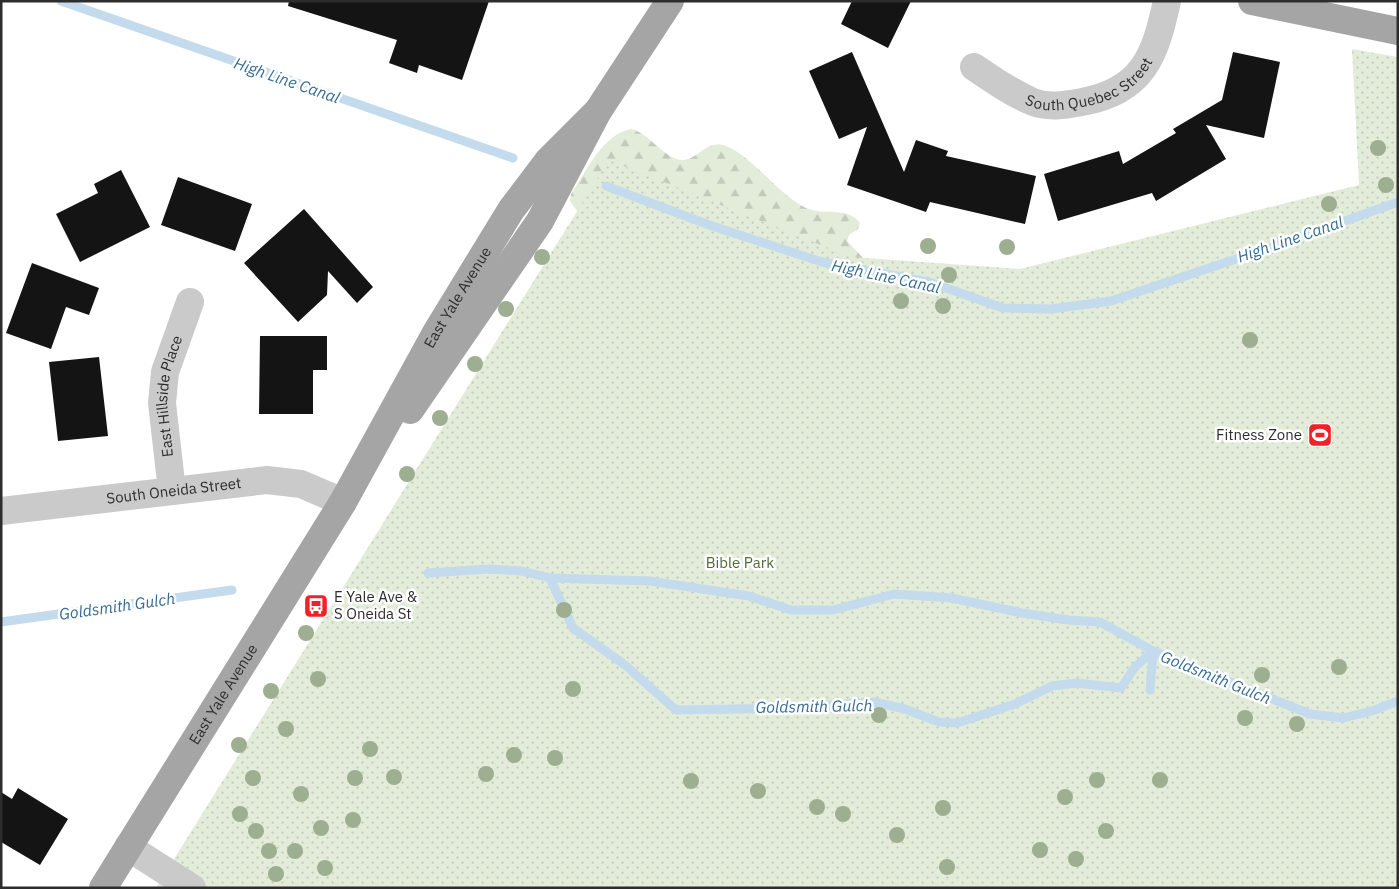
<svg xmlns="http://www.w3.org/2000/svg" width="1399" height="889" font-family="'IBM Plex Sans',sans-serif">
<defs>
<pattern id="forest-firs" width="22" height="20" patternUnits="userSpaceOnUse" patternTransform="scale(1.25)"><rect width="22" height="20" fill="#e2ecd9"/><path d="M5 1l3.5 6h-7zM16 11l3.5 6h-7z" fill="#c2cbbb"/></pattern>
<pattern id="park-dots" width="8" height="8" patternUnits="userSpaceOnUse" patternTransform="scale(1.25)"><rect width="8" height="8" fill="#e2ecd9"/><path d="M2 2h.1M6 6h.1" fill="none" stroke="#c2cbbb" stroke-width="1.8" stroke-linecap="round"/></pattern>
</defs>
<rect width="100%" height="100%" fill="#fff"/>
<!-- forest -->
<path fill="url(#forest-firs)" d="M632 129C650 134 667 162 684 160 699 158 707 139 726 146 753 157 776 192 804 207 822 217 847 205 860 223L858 229 849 235 847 241 866 261 579 214 570 201 571 194C586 172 603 133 632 129Z"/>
<!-- park -->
<path fill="url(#park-dots)" d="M1352 49 1398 57V888H156L609 160 851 257 1020 269 1359 185Z"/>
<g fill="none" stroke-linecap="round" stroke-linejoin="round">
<!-- stream -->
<path stroke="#c3dbed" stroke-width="9" d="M61 1 513 158
M606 186 712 226 822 262 929 282 1003 308 1051 309 1111 301 1272 247 1398 202
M428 573 489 569 521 571 550 578 650 581 749 596 791 610H833L894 594 952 598 1022 613 1068 620 1100 622 1153 651 1310 714 1343 718 1372 711 1398 701
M550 578 573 628 625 665 676 710 785 708 874 702 905 709 939 722 957 723 1015 704 1052 686 1077 683 1121 688 1135 667 1153 651
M1 622 232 590
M1150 690 1153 651"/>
</g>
<!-- building -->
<path fill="#141414" d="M289 1H489L462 80 419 65 417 73 389 63 397 40 288 6Z
M852 1H911L888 48 841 24Z
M852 52 904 172 916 140 948 151 946 156 1036 176 1025 224 930 202 926 212 847 185 867 127 839 139 809 71Z
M1233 52 1280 62 1264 138 1206 125 1226 159 1156 201 1152 193 1058 221 1044 174 1119 151 1123 164 1176 133 1173 129 1222 100Z
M121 170 150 227 80 262 56 214 98 193 94 184Z
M178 177 252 204 235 251 161 225Z
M304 209 373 287 357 303 328 271 327 295 298 322 244 263Z
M32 263 99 288 89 315 66 307 51 349 6 333Z
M260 336H327V370H313V414H259Z
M99 357 108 436 58 441 49 362Z
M18 788 68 819 40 865 1 842V792L12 799Z"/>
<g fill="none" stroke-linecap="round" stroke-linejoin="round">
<!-- minor -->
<g stroke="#cacaca" stroke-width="28">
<path id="s1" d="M974 67C993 80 1012 93 1033 102 1049 108 1065 105 1082 102 1143 91 1155 56 1167 1"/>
<path id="s2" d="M172 491 162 403 165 372 190 302"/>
<path id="s3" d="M1 511 267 480 301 484 343 502"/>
<path d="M128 847 192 888"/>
</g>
<!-- major -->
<g stroke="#a5a5a5" stroke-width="28">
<path d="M1252 1 1398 31"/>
<path d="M410 410 540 221 598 111 670 1"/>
<path id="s4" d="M103 888 343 502 437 331 511 210 548 161 598 111"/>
</g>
</g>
<!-- trees -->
<g fill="#9dae91">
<circle cx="1378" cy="148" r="8"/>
<circle cx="1386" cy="185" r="8"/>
<circle cx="1329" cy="204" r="8"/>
<circle cx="928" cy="246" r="8"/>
<circle cx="1007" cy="247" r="8"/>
<circle cx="542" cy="257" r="8"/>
<circle cx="949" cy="275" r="8"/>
<circle cx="901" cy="301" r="8"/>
<circle cx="943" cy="306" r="8"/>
<circle cx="506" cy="309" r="8"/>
<circle cx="1250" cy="340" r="8"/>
<circle cx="475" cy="364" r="8"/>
<circle cx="440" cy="418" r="8"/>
<circle cx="407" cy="474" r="8"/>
<circle cx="564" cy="610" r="8"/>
<circle cx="306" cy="633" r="8"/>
<circle cx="1339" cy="667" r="8"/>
<circle cx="1262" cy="675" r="8"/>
<circle cx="318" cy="679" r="8"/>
<circle cx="573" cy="689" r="8"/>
<circle cx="271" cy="691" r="8"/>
<circle cx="879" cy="715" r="8"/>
<circle cx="1245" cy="718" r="8"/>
<circle cx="1297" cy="724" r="8"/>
<circle cx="286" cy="729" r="8"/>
<circle cx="239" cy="745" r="8"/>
<circle cx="370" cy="749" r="8"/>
<circle cx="514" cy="755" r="8"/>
<circle cx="555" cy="758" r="8"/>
<circle cx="486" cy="774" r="8"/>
<circle cx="394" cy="777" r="8"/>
<circle cx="253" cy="778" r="8"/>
<circle cx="355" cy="778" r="8"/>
<circle cx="1097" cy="780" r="8"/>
<circle cx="1160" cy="780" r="8"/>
<circle cx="691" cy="781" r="8"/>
<circle cx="758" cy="791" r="8"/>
<circle cx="301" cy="794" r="8"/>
<circle cx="1065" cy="797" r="8"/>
<circle cx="817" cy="807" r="8"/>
<circle cx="943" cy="808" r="8"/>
<circle cx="240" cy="814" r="8"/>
<circle cx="843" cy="814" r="8"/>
<circle cx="353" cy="820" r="8"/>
<circle cx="321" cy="828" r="8"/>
<circle cx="256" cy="831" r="8"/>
<circle cx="1106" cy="831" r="8"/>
<circle cx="897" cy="835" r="8"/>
<circle cx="1040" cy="850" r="8"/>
<circle cx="269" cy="851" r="8"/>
<circle cx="295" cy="851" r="8"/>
<circle cx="1076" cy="859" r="8"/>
<circle cx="947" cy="867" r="8"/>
<circle cx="325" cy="868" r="8"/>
<circle cx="276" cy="874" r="8"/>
</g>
<!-- icons -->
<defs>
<symbol id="stadium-square" viewBox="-11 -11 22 22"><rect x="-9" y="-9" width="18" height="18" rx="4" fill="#f12128" stroke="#fff"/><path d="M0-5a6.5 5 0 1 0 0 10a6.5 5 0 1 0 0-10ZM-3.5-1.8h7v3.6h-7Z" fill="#fff"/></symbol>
<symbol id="bus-square" viewBox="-11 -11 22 22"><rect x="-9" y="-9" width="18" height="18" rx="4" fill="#f12128" stroke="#fff"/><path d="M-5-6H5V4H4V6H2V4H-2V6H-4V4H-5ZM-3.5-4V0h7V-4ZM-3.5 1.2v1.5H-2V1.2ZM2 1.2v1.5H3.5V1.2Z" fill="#fff"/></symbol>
</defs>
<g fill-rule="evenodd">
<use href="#stadium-square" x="1306" y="421" width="28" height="28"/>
<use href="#bus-square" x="302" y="592" width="28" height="28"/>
</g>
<g text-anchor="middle" stroke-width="5" stroke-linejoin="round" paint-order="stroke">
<!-- street labels -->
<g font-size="15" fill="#2d2d2d" stroke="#fff">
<text dy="5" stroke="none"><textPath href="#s1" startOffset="131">South Quebec Street</textPath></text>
<text dy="5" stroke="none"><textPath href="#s4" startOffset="689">East Yale Avenue</textPath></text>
<text dy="5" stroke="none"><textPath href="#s2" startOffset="96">East Hillside Place</textPath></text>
<text dy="5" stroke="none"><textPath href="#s3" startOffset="174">South Oneida Street</textPath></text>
<text dy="5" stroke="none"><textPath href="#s4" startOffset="228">East Yale Avenue</textPath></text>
</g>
<!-- poi labels -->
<g font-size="15" fill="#2d2d2d" stroke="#fff" text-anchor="end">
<text x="1302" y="440">Fitness Zone</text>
<text x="334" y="602" text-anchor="start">E Yale Ave &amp;<tspan x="334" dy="17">S Oneida St</tspan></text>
</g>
<!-- park labels -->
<g font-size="15" fill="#4d6b37" stroke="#fff">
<text x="740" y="568">Bible Park</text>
</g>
<!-- water labels -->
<g font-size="16" font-style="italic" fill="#366b94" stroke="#fff">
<text transform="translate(287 80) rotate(19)" y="6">High Line Canal</text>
<text transform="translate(1290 239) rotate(-19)" y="6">High Line Canal</text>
<text transform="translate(886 276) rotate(12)" y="6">High Line Canal</text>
<text transform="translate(117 606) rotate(-8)" y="6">Goldsmith Gulch</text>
<text transform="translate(1216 677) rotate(22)" y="6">Goldsmith Gulch</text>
<text transform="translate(814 706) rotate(-1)" y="6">Goldsmith Gulch</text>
</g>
</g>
<!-- border -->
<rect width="1399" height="889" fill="none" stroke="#2d2d2d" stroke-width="5"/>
</svg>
